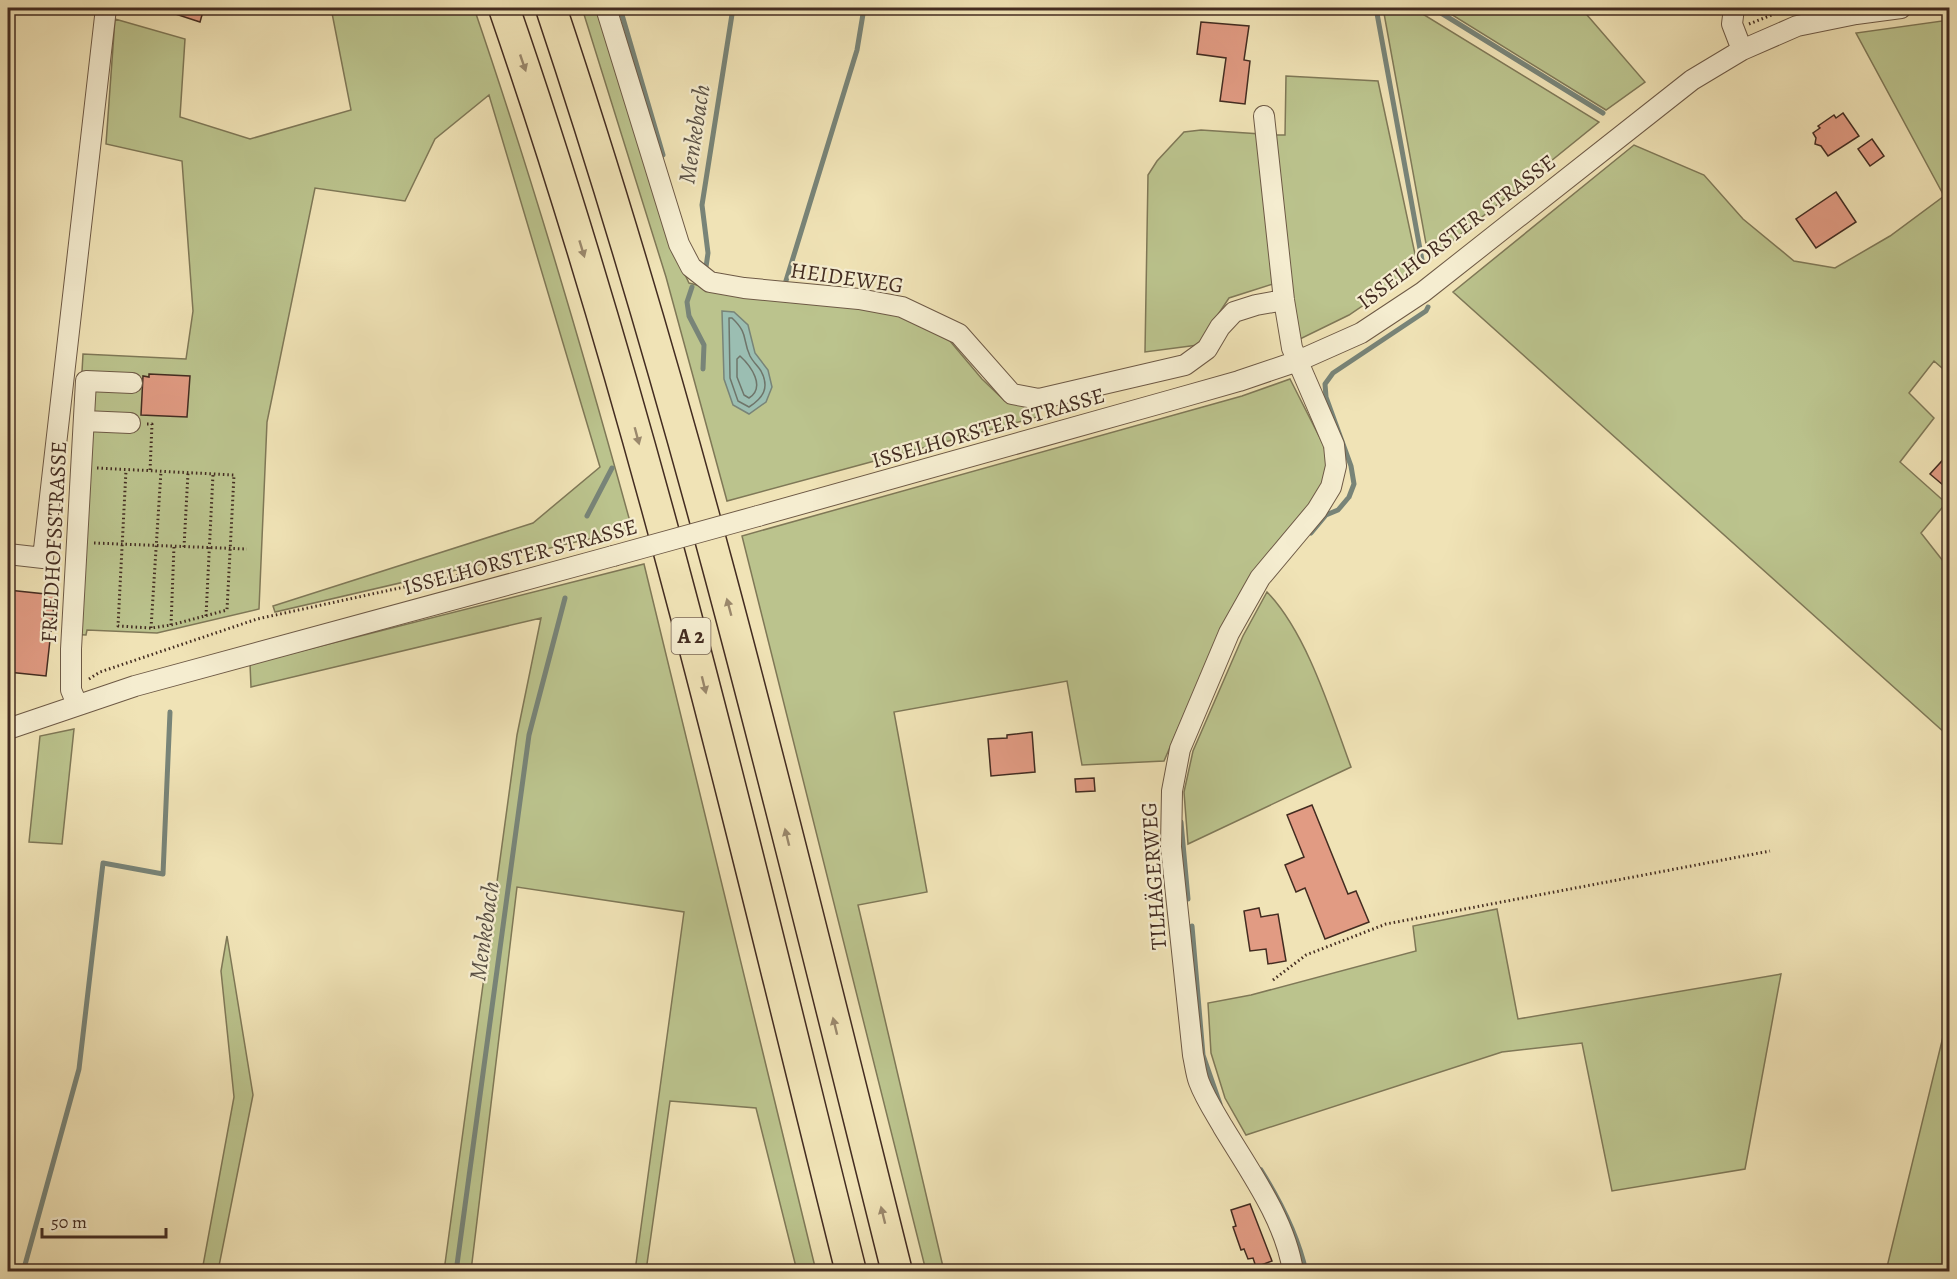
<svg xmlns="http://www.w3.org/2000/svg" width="1957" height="1279" font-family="Alegreya,serif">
<rect width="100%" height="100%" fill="#f0e3b6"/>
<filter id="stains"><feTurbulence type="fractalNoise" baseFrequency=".00333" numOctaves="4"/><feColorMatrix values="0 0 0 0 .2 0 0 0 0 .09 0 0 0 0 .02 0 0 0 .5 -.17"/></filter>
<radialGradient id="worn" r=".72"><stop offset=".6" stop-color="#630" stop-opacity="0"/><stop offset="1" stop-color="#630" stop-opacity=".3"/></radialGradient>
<!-- green -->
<path fill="#bbc38d" stroke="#7f7857" stroke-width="1.5" d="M331 8H474C533 180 584 354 632 529L275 612 273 606 533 523 600 467 489 95 435 139 405 201 315 188 267 422 259 609 157 633 87 630 86 635 67 634 83 354 186 359 193 311 182 161 106 144 115 19 185 39 180 117 250 139 351 110Z
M582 8H600L670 243 689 283 709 288 901 314 950 341 982 379 1005 401 1039 406 1037 417 727 501 666 277Z
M1383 8H1413L1599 122 1429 260Z
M1441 8H1581L1645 82 1606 110Z
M1949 20V374L1934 361 1909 393 1934 418 1900 462 1946 503 1921 533 1943 561 1949 553 1950 733H1945L1453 292 1634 145 1704 175 1743 219 1794 261 1835 268 1890 236 1944 196 1856 33Z
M1286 76 1378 81 1418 268 1349 315 1300 339 1292 324 1274 135H1285Z
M1201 130 1261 134 1276 283 1229 298 1198 345 1145 352 1148 175 1157 161 1184 132Z
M1290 379 1324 446 1328 465 1325 485 1192 696 1164 761 1082 765 1067 681 894 712 927 892 858 905 944 1271H926L742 536 1242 396Z
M644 564 816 1271H797L756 1108 670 1101 646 1271H635L684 912 517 887 471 1271H444L517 735 541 618 251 687 250 664Z
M1267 592C1307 633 1331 713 1351 767L1188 844 1184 792 1193 751 1243 636Z
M74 729 62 844 29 842 40 736Z
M1497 909 1518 1019 1781 974 1745 1169 1612 1191 1582 1043 1502 1052 1246 1135 1225 1098 1211 1053 1208 1003 1251 995 1416 951 1413 926Z
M227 936 253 1095 218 1271H202L234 1097 221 971Z
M1949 1012V1271H1886Z"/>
<!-- water -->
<path fill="#9bbeb2" stroke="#788478" stroke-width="1.5" d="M722 311 734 312 748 325 755 353 768 370 772 387 766 402 749 414 733 405 724 379Z"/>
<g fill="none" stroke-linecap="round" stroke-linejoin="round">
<!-- shore -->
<path stroke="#6f756a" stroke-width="1.5" d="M729 318H732C749 334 742 339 750 356 753 362 758 366 761 371 770 388 763 398 749 407L738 401 730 378Z
M740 356C751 366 766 387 749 398L744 395 737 377V359Z"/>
<!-- stream -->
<path stroke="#788478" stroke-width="5" d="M620 8 663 155
M1376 8 1422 260
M1433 8 1603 113
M706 267 708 253 702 205 733 8
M785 284 857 50 864 8
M692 287 687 302 689 316 704 345 703 369
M587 516 612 468
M1311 533 1326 515 1338 510 1349 497 1354 484 1351 466 1326 397 1325 384 1333 373 1426 311 1428 307
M1181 822 1188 899
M1192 926 1203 1055 1220 1104
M1261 1170C1281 1202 1298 1235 1306 1272
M23 1272 79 1069 103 863 163 874 170 712
M456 1272 529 735 565 598"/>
</g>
<!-- building -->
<path fill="#e19b83" stroke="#432c21" stroke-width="1.5" d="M163 8H204L200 22 163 10Z
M1201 22 1249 26 1244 60 1250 61 1245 104 1220 101 1226 58 1197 54Z
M1843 113 1859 136 1828 156 1821 146 1815 144 1816 138 1813 133 1820 128 1818 126 1834 115 1836 118Z
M1872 139 1884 156 1870 166 1858 149Z
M1836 192 1856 222 1816 248 1796 219Z
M149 374 190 376 187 417 141 415 143 376 149 377Z
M1950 452V491L1930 474Z
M8 590 55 595 46 676 8 672Z
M1032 732 1035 772 991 776 988 739 1007 738V735Z
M1094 778 1095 791 1076 792 1075 779Z
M1312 805 1348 894 1356 891 1369 922 1325 939 1305 888 1296 892 1285 865 1304 857 1287 815Z
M1259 908 1261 917 1278 914 1286 961 1268 964 1266 949 1250 951 1244 911Z
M1250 1204 1272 1261 1256 1267 1253 1258 1248 1259 1244 1249 1241 1250 1233 1227 1236 1226 1231 1210Z"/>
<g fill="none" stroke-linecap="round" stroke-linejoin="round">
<defs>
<path id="minor" d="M606 8 679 244 691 267 710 282 744 288 859 299 902 307 959 334 1012 394 1039 399 1185 365 1207 349 1220 327 1234 312 1256 305 1284 300
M1734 8 1732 24 1742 50
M1264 116 1284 300 1292 348 1334 445 1336 466 1331 487 1317 510 1260 578 1229 633 1180 749 1172 791 1171 847 1193 1055C1195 1064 1196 1074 1199 1082 1205 1098 1215 1113 1223 1127 1249 1170 1286 1221 1293 1272
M84 421 130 423
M758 516 1172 400 1239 381 1298 361 1361 333 1423 292 1692 80 1742 50 1797 26 1856 14 1901 8
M8 554 43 558 106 8
M77 704 71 690V649L86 381 132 383
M8 729 135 686 613 556"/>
<path id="highway" d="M504 8C647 421 745 848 851 1272
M551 8C690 422 791 848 897 1272"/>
</defs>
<!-- minor casing -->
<use href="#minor" stroke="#6e5a46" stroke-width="22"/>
<!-- highway casing -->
<use href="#highway" stroke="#432c21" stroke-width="33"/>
<!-- path -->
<path stroke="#432c21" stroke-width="3" stroke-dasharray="1.5 3" stroke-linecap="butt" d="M1749 24 1789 8
M147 424H152L150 471
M97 468 234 475 227 610 171 625 151 628 118 626 126 470
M94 543 247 549
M184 547 188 473
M206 616 213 474
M171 625 174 546
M151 628 161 471
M89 679 100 672 257 619 501 566
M1273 980 1306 955 1386 924 1770 851"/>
<!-- minor -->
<use href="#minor" stroke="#f5edd0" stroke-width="20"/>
<!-- highway -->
<use href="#highway" stroke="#f0e3b6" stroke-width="30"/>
<defs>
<path id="minor-bridge" d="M613 556 758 516"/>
</defs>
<!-- minor-bridge casing -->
<use href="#minor-bridge" stroke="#6e5a46" stroke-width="22" stroke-linecap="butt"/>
<!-- minor-bridge -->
<use href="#minor-bridge" stroke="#f5edd0" stroke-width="20"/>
</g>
<!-- one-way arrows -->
<defs><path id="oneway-solid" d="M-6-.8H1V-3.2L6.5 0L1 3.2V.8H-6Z" transform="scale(1.5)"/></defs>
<g fill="#9a886c">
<use href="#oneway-solid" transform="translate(523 63) rotate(71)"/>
<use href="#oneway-solid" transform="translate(582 249) rotate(73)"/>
<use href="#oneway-solid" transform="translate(637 436) rotate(75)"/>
<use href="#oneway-solid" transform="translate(729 607) rotate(-105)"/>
<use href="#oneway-solid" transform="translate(704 685) rotate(76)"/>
<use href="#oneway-solid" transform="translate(787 837) rotate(-104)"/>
<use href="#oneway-solid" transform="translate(835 1026) rotate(-104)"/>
<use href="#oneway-solid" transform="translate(883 1215) rotate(-104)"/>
</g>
<g text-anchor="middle" stroke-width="4.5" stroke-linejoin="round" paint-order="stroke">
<!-- shield labels -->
<rect fill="#f5edd0" stroke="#786656" stroke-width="1.5" x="671.5" y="618" width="39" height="36" rx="4.5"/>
<g font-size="21" font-weight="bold" fill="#432c21">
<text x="691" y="643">A 2</text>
</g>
<!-- street labels -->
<g font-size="22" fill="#432c21" stroke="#f5edd0">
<text transform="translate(1456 231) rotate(-37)" y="8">ISSELHORSTER STRASSE</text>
<text transform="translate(847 277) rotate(8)" y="8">HEIDEWEG</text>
<text transform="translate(988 427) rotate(-16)" y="8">ISSELHORSTER STRASSE</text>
<text transform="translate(53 542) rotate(-87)" y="8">FRIEDHOFSSTRASSE</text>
<text transform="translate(520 556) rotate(-15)" y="8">ISSELHORSTER STRASSE</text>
<text transform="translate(1153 876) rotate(-94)" y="8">TILHÄGERWEG</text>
</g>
<!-- water labels -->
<g font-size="24" font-style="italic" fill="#595045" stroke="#f5edd0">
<text transform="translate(694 134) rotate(-81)" y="8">Menkebach</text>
<text transform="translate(484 931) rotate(-82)" y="8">Menkebach</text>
</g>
</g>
<!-- margin -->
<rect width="1957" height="1279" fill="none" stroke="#f0e3b6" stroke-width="30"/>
<rect x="9" y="9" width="1939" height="1261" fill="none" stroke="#432c21" stroke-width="3"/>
<rect x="15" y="15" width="1927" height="1249" fill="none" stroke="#432c21" stroke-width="1.5"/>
<!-- scale -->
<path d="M42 1228v9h124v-9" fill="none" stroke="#432c21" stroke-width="3"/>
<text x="51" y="1228" font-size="18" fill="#432c21" stroke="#f5edd0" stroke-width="4.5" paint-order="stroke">50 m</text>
<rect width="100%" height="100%" filter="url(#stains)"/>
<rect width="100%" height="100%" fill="url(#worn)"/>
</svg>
